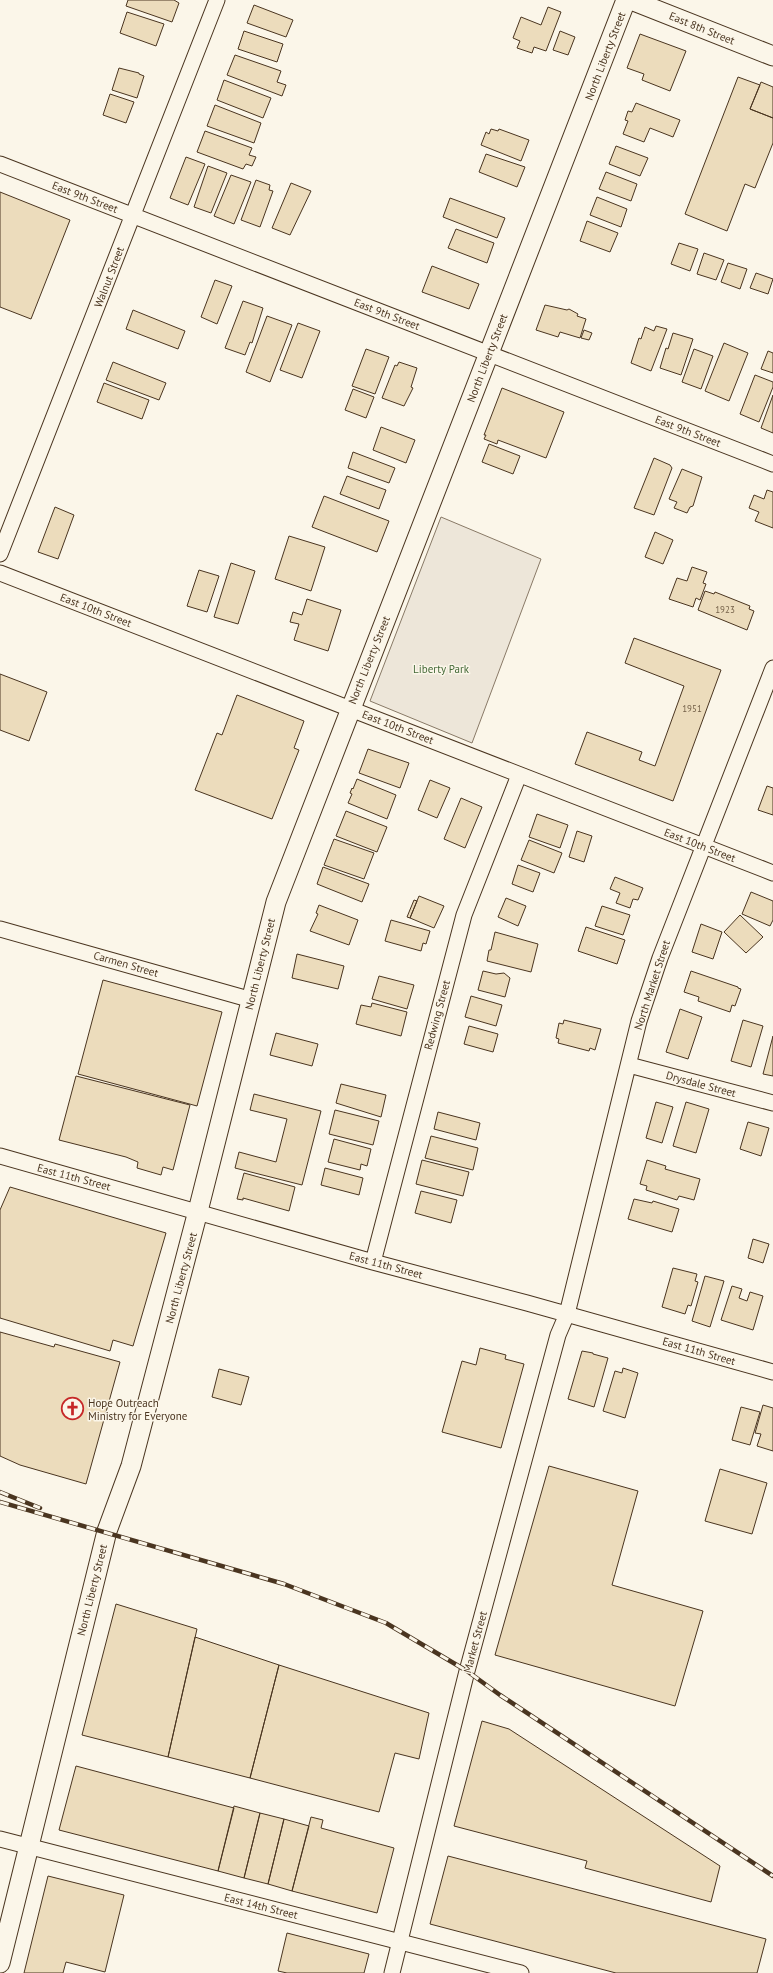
<svg xmlns="http://www.w3.org/2000/svg" width="773" height="1973" font-family="'PT Sans',sans-serif">
<rect width="100%" height="100%" fill="#fbf6e9"/>
<!-- green -->
<path fill="#ede6d9" stroke="#887966" d="M441 517 541 559 472 743 370 701Z"/>
<!-- building -->
<path fill="#ecdcbc" stroke="#4a3520" d="M128 0H174L179 3 172 22 126 6Z
M254 5 293 20 286 37 247 23Z
M548 7 561 12 546 51 534 47 532 53 517 48 520 41 513 38 521 17 541 25Z
M127 12 164 24 156 46 120 33Z
M244 31 283 44 277 62 238 49Z
M560 31 575 37 568 55 553 50Z
M640 34 686 51 670 91 642 80 644 74 627 68Z
M235 55 281 71 277 82 286 85 282 96 227 75Z
M119 68 139 73V74L144 76 137 98 112 90Z
M738 77 760 85 750 109 773 118V143L755 188 745 184 727 231 685 214Z
M224 80 271 98 263 118 217 100Z
M761 82 773 87V118L750 109Z
M110 94 134 102 126 123 103 115Z
M636 103 680 120 673 137 650 128 644 142 623 134 628 121 625 120 628 111 632 112Z
M215 105 261 123 254 143 207 126Z
M491 129 498 131 499 129 529 140 521 161 481 145 486 132 489 134Z
M205 131 252 148 249 155 256 157 252 166 246 164 243 169 197 152Z
M616 146 648 158 640 176 609 164Z
M486 154 525 167 517 187 479 172Z
M186 157 205 164 188 205 170 198Z
M208 166 227 173 211 213 194 207Z
M606 172 637 184 631 201 599 189Z
M231 175 251 182 234 224 214 216Z
M256 180 270 185 269 190 273 191 260 227 241 220Z
M291 183 311 191 290 235 272 228Z
M0 192 70 220 31 319 0 307Z
M597 197 627 209 621 227 590 215Z
M450 198 505 218 497 238 443 217Z
M587 221 618 233 610 252 580 241Z
M456 229 494 243 487 263 448 248Z
M679 243 698 249 690 271 671 264Z
M704 253 724 260 716 280 697 274Z
M728 263 747 269 740 289 721 282Z
M432 266 479 284 469 309 422 292Z
M756 273 773 279 768 294 750 288Z
M215 280 232 286 217 324 201 317Z
M243 301 263 308 252 343 250 342 245 355 225 348Z
M545 305 567 310 569 309 578 314 577 316 586 319 580 338 560 332 558 337 536 330Z
M133 310 185 331 178 349 126 329Z
M267 316 292 325 270 382 246 372Z
M298 323 320 331 302 378 280 370Z
M656 326 667 329 651 371 631 363 639 338 641 339 645 327 654 331Z
M584 330 592 333 589 340 581 338Z
M673 333 693 339 681 375 660 368 666 348 668 349Z
M724 343 748 353 729 401 705 391Z
M366 349 389 357 375 394 352 386Z
M694 349 713 356 701 389 682 382Z
M768 351 773 353V373L761 369Z
M113 362 166 383 159 400 106 380Z
M399 362 417 368 411 387 413 388 404 406 382 398 395 365 397 366Z
M755 375 773 382V387L759 422 740 414Z
M104 383 149 400 142 419 97 402Z
M502 388 564 412 546 458 498 440 497 444 484 439 486 435H484Z
M353 389 374 397 366 418 345 410Z
M773 395V433L761 428Z
M381 427 415 440 406 463 373 450Z
M489 444 520 456 513 474 482 462Z
M353 452 395 468 389 483 348 468Z
M654 458 670 465 672 468 654 515 634 508Z
M682 469 702 477 693 506 690 507 687 513 674 508 677 502 669 499Z
M347 476 386 490 379 509 340 494Z
M767 490 773 492V528L755 521 759 512 749 508 754 495 764 499Z
M324 496 389 521 377 552 312 527Z
M55 507 74 515 58 559 38 552Z
M655 532 673 540 663 564 645 557Z
M289 536 325 547 311 591 275 579Z
M231 563 255 571 238 624 214 617Z
M692 567 707 572 703 583 706 584 700 600 696 598 693 607 669 599 677 578 687 581Z
M199 570 219 576 207 612 187 606Z
M705 591 714 594 715 592 750 606 749 609 754 611 747 630 698 610Z
M307 599 341 610 328 651 294 640 299 624 290 622 293 612 302 615Z
M634 638 721 670 673 801 575 764 587 732 642 752 639 760 655 766 684 686 625 663Z
M0 674 47 692 29 741 0 730Z
M237 695 304 721 294 748 299 750 272 819 195 790 217 733 222 735Z
M368 749 409 763 400 788 359 773Z
M357 779 396 795 387 819 348 803 352 794 350 793 352 788 353 789Z
M430 780 450 788 437 818 418 810Z
M767 786 773 788V815L758 810Z
M461 798 482 807 465 848 444 839Z
M346 811 387 827 377 852 336 836Z
M537 814 568 825 560 848 529 837Z
M577 831 592 836 584 862 569 857Z
M334 839 374 853 364 879 324 865Z
M529 840 562 853 554 873 521 860Z
M518 865 540 873 533 892 512 884Z
M323 867 369 884 362 902 317 884Z
M615 877 643 888 638 900 633 899 630 908 616 903 620 893 610 889Z
M751 892 773 901V920L770 926 742 914Z
M419 896 444 906 434 928 410 918Z
M506 898 526 906 518 926 498 917Z
M414 900 417 901 410 918 407 917Z
M319 905 358 920 349 945 310 931 318 914 316 913Z
M602 906 630 915 623 935 595 926Z
M740 915 763 937 746 953 724 932Z
M391 920 430 931 426 944 423 943 421 951 385 941Z
M701 924 722 932 713 959 692 952Z
M586 927 625 940 617 964 578 951Z
M495 932 538 944 531 972 487 961 489 950H491Z
M297 954 344 966 338 989 292 978Z
M483 971 496 974 504 973 510 978 505 997 478 990Z
M691 971 738 987V988L741 989 735 1006 732 1005 730 1012 698 1001 699 997 684 992Z
M379 976 414 985 407 1009 372 999Z
M103 980 222 1012 197 1106 78 1074Z
M471 996 502 1005 496 1026 465 1017Z
M372 1003 407 1012 401 1036 356 1024 361 1005 371 1007Z
M680 1009 702 1017 688 1059 666 1052Z
M564 1020 601 1029 595 1050 590 1048 589 1051 558 1043 559 1039 556 1038 559 1023 563 1024Z
M743 1020 763 1026 751 1067 731 1061Z
M469 1026 498 1034 493 1052 464 1044Z
M276 1033 318 1044 312 1066 270 1055Z
M773 1036V1076L763 1074Z
M76 1076 190 1105 173 1170 163 1167 161 1175 137 1168 138 1162 126 1157 59 1140Z
M341 1084 386 1095 381 1117 336 1103Z
M254 1094 321 1111 302 1185 235 1168 239 1152 276 1162 287 1119 250 1110Z
M656 1102 673 1107 662 1143 646 1138Z
M686 1102 709 1109 696 1153 673 1146Z
M335 1110 379 1121 373 1145 329 1134Z
M438 1112 480 1123 476 1140 434 1129Z
M748 1122 769 1128 761 1156 740 1149Z
M431 1136 478 1148 473 1170 425 1158Z
M334 1139 371 1149 367 1166 361 1164 360 1170 328 1162Z
M422 1160 469 1172 463 1196 416 1184Z
M647 1160 666 1166 665 1169 700 1179 694 1200 679 1196 677 1200 646 1190 647 1186 640 1184Z
M325 1168 363 1178 359 1195 321 1185Z
M244 1173 295 1187 289 1211 243 1198V1200L237 1199Z
M10 1187 166 1233 133 1346 113 1340 110 1351 0 1318V1210Z
M421 1191 457 1200 451 1223 415 1213Z
M634 1199 652 1203 653 1201 679 1209 672 1232 628 1219Z
M753 1239 769 1244 763 1263 748 1258Z
M673 1268 697 1274 695 1281 698 1282 691 1306 688 1305 685 1314 662 1307Z
M705 1276 724 1281 710 1327 692 1321Z
M732 1286 742 1289 739 1298 747 1301 750 1292 763 1296 753 1330 721 1320Z
M0 1332 54 1347 55 1344 120 1362 86 1484 20 1465 0 1456Z
M480 1348 506 1355 505 1359 524 1364 501 1448 442 1432 462 1361 476 1365Z
M582 1351 593 1353V1354L608 1358 594 1407 568 1399Z
M623 1368 638 1373 625 1418 603 1411 615 1371 622 1373Z
M219 1369 249 1377 241 1405 212 1397Z
M763 1405 773 1408V1451L757 1446 761 1434 755 1433Z
M741 1407 760 1412 750 1445 732 1440Z
M549 1466 638 1491 612 1585 703 1611 675 1706 495 1655Z
M720 1469 767 1483 752 1534 705 1521Z
M116 1604 197 1629 168 1757 82 1735Z
M195 1637 279 1665 250 1778 168 1757Z
M279 1665 429 1713 419 1759 395 1753 379 1812 250 1778Z
M482 1721 509 1729 720 1866 711 1902 585 1868 587 1861 454 1826Z
M76 1766 234 1808 218 1871 59 1830Z
M234 1806 260 1813 244 1878 218 1871Z
M260 1813 284 1819 268 1884 244 1878Z
M311 1817 323 1820 321 1828 394 1848 377 1913 292 1891Z
M284 1819 309 1826 292 1891 268 1884Z
M448 1856 766 1939 757 1973H616L430 1924Z
M48 1876 124 1895 105 1972 66 1962 63 1973H24Z
M287 1933 369 1954 364 1973H287L278 1971Z"/>
<g fill="none" stroke-linecap="round" stroke-linejoin="round">
<defs>
<path id="minor" d="M0 164 773 464
M0 554 217 0
M0 573 773 873
M0 929 252 1000
M629 1065 773 1103
M0 1156 373 1262 527 1303 773 1372
M373 1262 464 915 519 775
M0 1839 521 1973
M392 1973 467 1671 558 1335 567 1314 639 1021 660 958 773 668"/>
<path id="tertiary" d="M631 0 773 56
M0 1963 107 1531 131 1466 198 1211 276 902 626 0"/>
</defs>
<!-- minor casing -->
<use href="#minor" stroke="#4a3520" stroke-width="17"/>
<!-- tertiary casing -->
<use href="#tertiary" stroke="#4a3520" stroke-width="21"/>
<!-- minor -->
<use href="#minor" stroke="#fbf6e9" stroke-width="15"/>
<!-- tertiary -->
<use href="#tertiary" stroke="#fbf6e9" stroke-width="19"/>
<defs>
<path id="rail" d="M0 1492 40 1508
M0 1502 284 1584 386 1623 467 1671 500 1695 773 1876"/>
</defs>
<!-- rail casing -->
<use href="#rail" stroke="#4a3520" stroke-width="4.5"/>
<!-- rail -->
<use href="#rail" stroke="#fbf6e9" stroke-width="3" stroke-dasharray="9" stroke-linecap="butt"/>
</g>
<!-- icons -->
<defs>
<symbol id="church-ring" viewBox="-11 -11 22 22"><circle r="9.5" fill="#fbf6e9" stroke="#c62828" stroke-width="1.5"/><path d="M-1.2-6h2.4v3.5h3.3v2.4h-3.3V6h-2.4V-.1h-3.3v-2.4h3.3Z" fill="#c62828"/></symbol>
</defs>
<g fill-rule="evenodd">
<use href="#church-ring" x="60" y="1396" width="25" height="25"/>
</g>
<g text-anchor="middle" stroke-width="3" stroke-linejoin="round" paint-order="stroke">
<!-- number labels -->
<g font-size="9" fill="#725f47">
<text x="725" y="613">1923</text>
<text x="692" y="712">1951</text>
</g>
<!-- street labels -->
<g font-size="11" fill="#4a3520" stroke="#fbf6e9">
<text transform="translate(702 28) rotate(22)" y="4">East 8th Street</text>
<text transform="translate(605 56) rotate(-69)" y="4">North Liberty Street</text>
<text transform="translate(85 197) rotate(21)" y="4">East 9th Street</text>
<text transform="translate(109 277) rotate(-69)" y="4">Walnut Street</text>
<text transform="translate(387 314) rotate(21)" y="4">East 9th Street</text>
<text transform="translate(487 358) rotate(-69)" y="4">North Liberty Street</text>
<text transform="translate(688 431) rotate(21)" y="4">East 9th Street</text>
<text transform="translate(96 610) rotate(21)" y="4">East 10th Street</text>
<text transform="translate(369 660) rotate(-68)" y="4">North Liberty Street</text>
<text transform="translate(398 727) rotate(21)" y="4">East 10th Street</text>
<text transform="translate(700 845) rotate(21)" y="4">East 10th Street</text>
<text transform="translate(126 964) rotate(16)" y="4">Carmen Street</text>
<text transform="translate(260 964) rotate(-76)" y="4">North Liberty Street</text>
<text transform="translate(652 985) rotate(-72)" y="4">North Market Street</text>
<text transform="translate(437 1015) rotate(-75)" y="4">Redwing Street</text>
<text transform="translate(701 1084) rotate(15)" y="4">Drysdale Street</text>
<text transform="translate(74 1177) rotate(15)" y="4">East 11th Street</text>
<text transform="translate(386 1265) rotate(15)" y="4">East 11th Street</text>
<text transform="translate(181 1278) rotate(-75)" y="4">North Liberty Street</text>
<text transform="translate(699 1351) rotate(16)" y="4">East 11th Street</text>
<text transform="translate(92 1590) rotate(-76)" y="4">North Liberty Street</text>
<text transform="translate(475 1642) rotate(-75)" y="4">Market Street</text>
<text transform="translate(261 1906) rotate(14)" y="4">East 14th Street</text>
</g>
<!-- park labels -->
<g font-size="11" fill="#436837" stroke="#fbf6e9">
<text x="441" y="673">Liberty Park</text>
</g>
<!-- poi labels -->
<g font-size="11" fill="#4a3520" stroke="#fbf6e9" text-anchor="start">
<text x="88" y="1407">Hope Outreach<tspan x="88" dy="13">Ministry for Everyone</tspan></text>
</g>
</g>
</svg>
